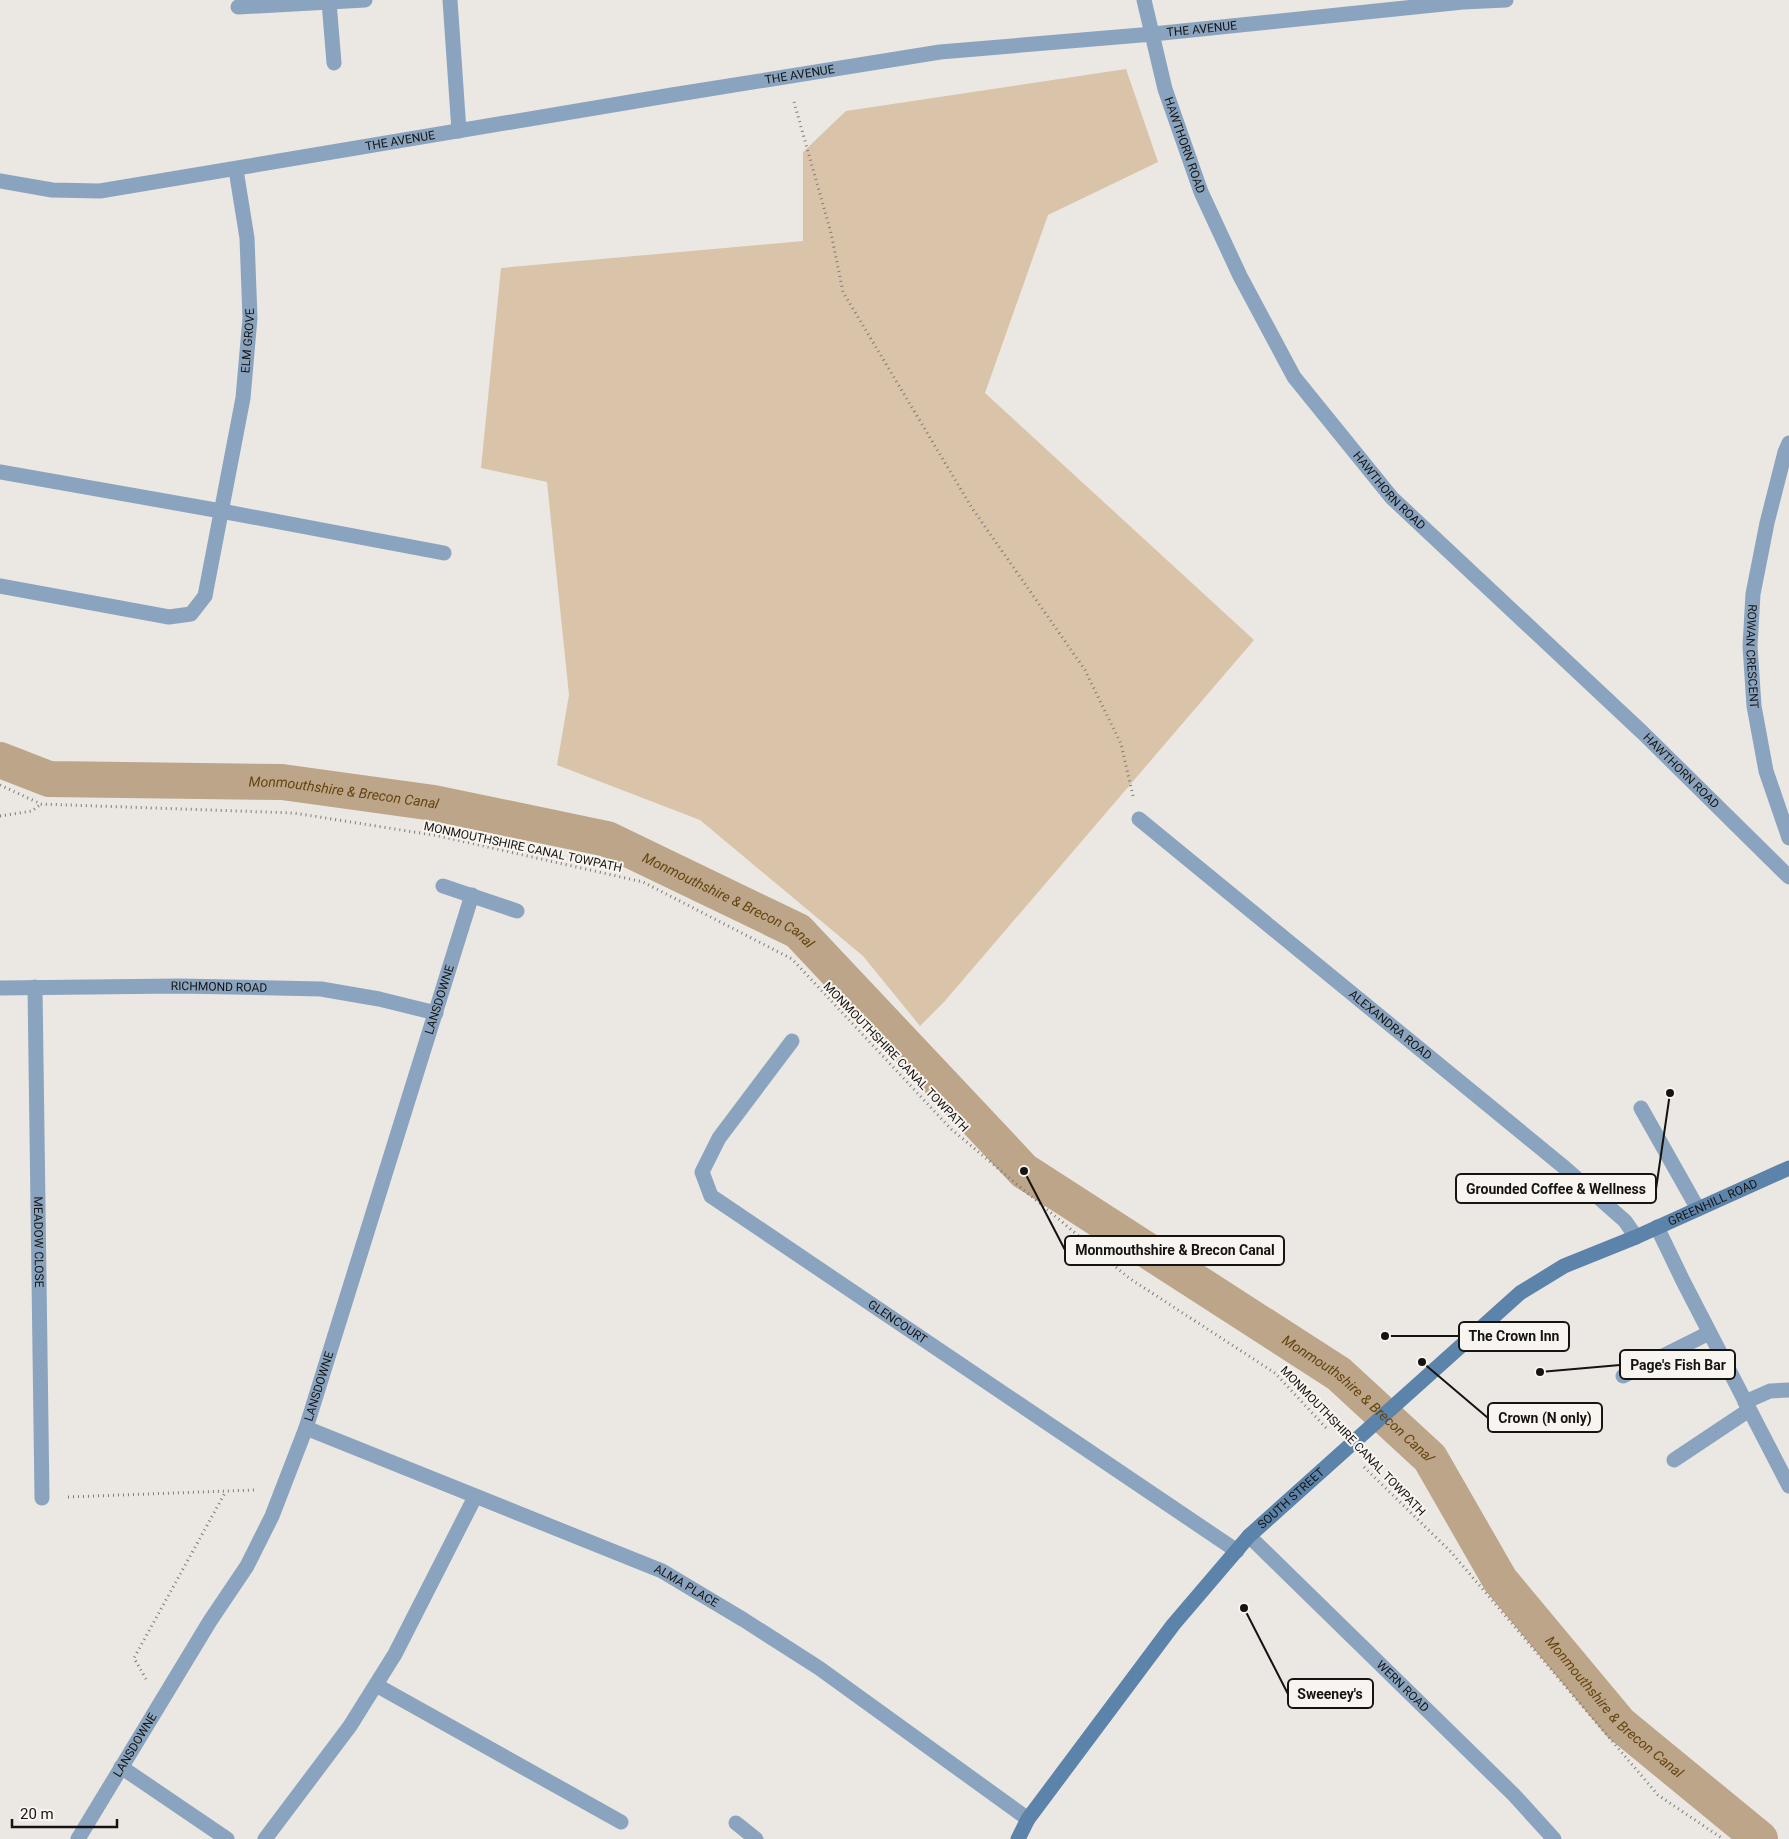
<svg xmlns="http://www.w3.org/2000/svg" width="1789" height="1839" font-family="Roboto,sans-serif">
<rect width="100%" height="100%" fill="#ebe7e2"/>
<!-- green -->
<path fill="#d9c4a9" d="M1126 69 1158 162 1048 215 985 393 1254 640 944 1002 920 1026 863 956 700 820 557 765 569 695 547 482 481 468 501 268 803 241V152L846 111Z"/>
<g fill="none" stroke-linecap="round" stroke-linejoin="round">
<!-- canal -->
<path stroke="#bca588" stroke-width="36" id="s1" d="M0 760 49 779 282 782 434 803 607 839 798 931 1024 1171 1339 1374 1430 1458 1500 1580 1620 1724 1760 1839"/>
<!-- path -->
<path stroke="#7e7b78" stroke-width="3" stroke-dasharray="1 4" stroke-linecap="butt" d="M794 102 831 233 843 292 972 508 1085 670 1121 744 1133 796
M0 785 41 804 294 813 439 836 643 882 792 959 951 1129 1129 1278 1275 1373 1328 1430
M0 816 32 811 41 804
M1364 1467 1451 1552 1658 1795 1723 1839
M68 1497 254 1490
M146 1679 134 1658 226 1491"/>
<!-- lane -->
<path stroke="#8aa4bf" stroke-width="15" d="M329 2 334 63
M1641 1108 1698 1209
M1623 1376 1709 1333
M1674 1460 1749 1410
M376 1685 621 1822
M736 1823 756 1839
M265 1839 350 1726 395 1654 475 1497"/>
<!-- street -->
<g stroke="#8aa4bf" stroke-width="15">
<path d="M450 0 459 131"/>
<path id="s2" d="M1144 0 1165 89 1201 192 1240 276 1294 377 1392 498 1643 733 1789 877"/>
<path d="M238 7 365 0"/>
<path id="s3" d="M0 181 52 190 100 191 672 95 940 52 1153 34 1463 2 1506 0"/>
<path id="s4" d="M1789 443 1785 452 1767 523 1753 594 1750 646 1754 706 1766 771 1789 838"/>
<path d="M0 472 221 511 444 553"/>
<path id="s5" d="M0 586 169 617 191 614 205 596 243 398 250 318 247 238 236 170"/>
<path id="s6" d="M1139 819 1565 1168 1625 1221 1636 1237"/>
<path d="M443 886 517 911"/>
<path id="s7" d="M35 987 42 1498"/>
<path id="s8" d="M0 988 180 986 321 989 379 999 436 1013"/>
<path id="s9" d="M792 1041 719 1138 702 1172 711 1196 1237 1551"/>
<path d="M1657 1227 1683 1281 1789 1486"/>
<path d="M1745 1402 1770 1391 1789 1390"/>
<path id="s10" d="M306 1428 662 1571 744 1620 819 1668 1028 1819"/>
<path id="s11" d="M1249 1536 1514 1795 1554 1839"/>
<path d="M121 1767 227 1839"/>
<path id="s12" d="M78 1839 210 1621 247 1566 272 1516 306 1428 472 895"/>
</g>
<!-- secondary -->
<path stroke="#5c83aa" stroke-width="15" id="s13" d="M1018 1839 1028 1819 1173 1625 1249 1536 1520 1293 1564 1266 1636 1237 1789 1168"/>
</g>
<g text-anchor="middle" stroke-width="4" stroke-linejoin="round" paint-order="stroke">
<!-- street labels -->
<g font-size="12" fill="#151412" stroke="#f8f4ef">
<text dy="4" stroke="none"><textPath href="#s3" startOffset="1215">THE AVENUE</textPath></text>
<text dy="4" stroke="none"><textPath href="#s3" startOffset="810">THE AVENUE</textPath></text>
<text dy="4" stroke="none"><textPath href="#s3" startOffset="405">THE AVENUE</textPath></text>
<text dy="4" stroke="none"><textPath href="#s2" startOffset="151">HAWTHORN ROAD</textPath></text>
<text dy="4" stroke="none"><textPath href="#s5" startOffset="476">ELM GROVE</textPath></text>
<text dy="4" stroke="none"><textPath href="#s2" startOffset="556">HAWTHORN ROAD</textPath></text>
<text dy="4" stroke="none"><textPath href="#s4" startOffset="218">ROWAN CRESCENT</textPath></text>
<text dy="4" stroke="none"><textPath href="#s2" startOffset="961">HAWTHORN ROAD</textPath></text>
<text transform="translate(523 847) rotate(12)" y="4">MONMOUTHSHIRE CANAL TOWPATH</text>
<text dy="4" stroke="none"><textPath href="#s8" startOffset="219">RICHMOND ROAD</textPath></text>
<text dy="4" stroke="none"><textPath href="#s12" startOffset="920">LANSDOWNE</textPath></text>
<text dy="4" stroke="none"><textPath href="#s6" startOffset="325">ALEXANDRA ROAD</textPath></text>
<text transform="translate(896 1057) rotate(46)" y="4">MONMOUTHSHIRE CANAL TOWPATH</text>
<text dy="4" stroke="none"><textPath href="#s13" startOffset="959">GREENHILL ROAD</textPath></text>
<text dy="4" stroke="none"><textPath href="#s7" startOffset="255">MEADOW CLOSE</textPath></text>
<text dy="4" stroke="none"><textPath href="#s9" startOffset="410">GLENCOURT</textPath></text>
<text dy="4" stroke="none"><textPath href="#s12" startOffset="515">LANSDOWNE</textPath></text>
<text transform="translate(1353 1441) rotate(46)" y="4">MONMOUTHSHIRE CANAL TOWPATH</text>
<text dy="4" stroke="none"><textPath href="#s13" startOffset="438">SOUTH STREET</textPath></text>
<text dy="4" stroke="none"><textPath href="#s10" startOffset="412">ALMA PLACE</textPath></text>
<text dy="4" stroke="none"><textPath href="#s11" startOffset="215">WERN ROAD</textPath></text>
<text dy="4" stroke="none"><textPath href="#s12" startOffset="110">LANSDOWNE</textPath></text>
</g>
<!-- water labels -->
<g font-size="14" font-style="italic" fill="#64440f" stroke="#f8f4ef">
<text dy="5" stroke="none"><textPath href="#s1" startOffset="348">Monmouthshire &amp; Brecon Canal</textPath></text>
<text dy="5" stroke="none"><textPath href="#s1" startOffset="752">Monmouthshire &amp; Brecon Canal</textPath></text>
<text dy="5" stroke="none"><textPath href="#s1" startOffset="1562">Monmouthshire &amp; Brecon Canal</textPath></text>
<text dy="5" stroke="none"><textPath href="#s1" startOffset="1968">Monmouthshire &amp; Brecon Canal</textPath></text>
</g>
</g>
<!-- callouts -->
<path fill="none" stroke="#151412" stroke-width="2" d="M1670 1093L1656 1189M1024 1171L1065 1250M1385 1336L1459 1336M1540 1372L1620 1365M1422 1362L1488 1418M1244 1608L1288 1694"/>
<g fill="#151412" stroke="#f8f4ef" stroke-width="2">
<circle cx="1670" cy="1093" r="5"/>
<circle cx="1024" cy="1171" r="5"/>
<circle cx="1385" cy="1336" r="5"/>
<circle cx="1540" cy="1372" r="5"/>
<circle cx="1422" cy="1362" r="5"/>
<circle cx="1244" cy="1608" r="5"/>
</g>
<g fill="#f8f4ef" stroke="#151412" stroke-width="2">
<rect x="1456" y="1174" width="200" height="29" rx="5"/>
<rect x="1065" y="1236" width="219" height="29" rx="5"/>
<rect x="1459" y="1322" width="110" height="29" rx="5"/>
<rect x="1620" y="1350" width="115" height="29" rx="5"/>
<rect x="1488" y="1403" width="114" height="29" rx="5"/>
<rect x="1288" y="1679" width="85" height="29" rx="5"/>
</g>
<g font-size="14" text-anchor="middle" font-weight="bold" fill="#151412">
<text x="1556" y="1194">Grounded Coffee &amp; Wellness</text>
<text x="1175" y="1255">Monmouthshire &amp; Brecon Canal</text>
<text x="1514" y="1341">The Crown Inn</text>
<text x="1678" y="1370">Page's Fish Bar</text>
<text x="1545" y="1423">Crown (N only)</text>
<text x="1330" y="1699">Sweeney's</text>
</g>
<!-- scale -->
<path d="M12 1819v8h105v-8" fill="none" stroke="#151412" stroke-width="2.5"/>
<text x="20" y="1819" font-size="15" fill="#151412" stroke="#f8f4ef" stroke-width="4" paint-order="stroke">20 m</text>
</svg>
